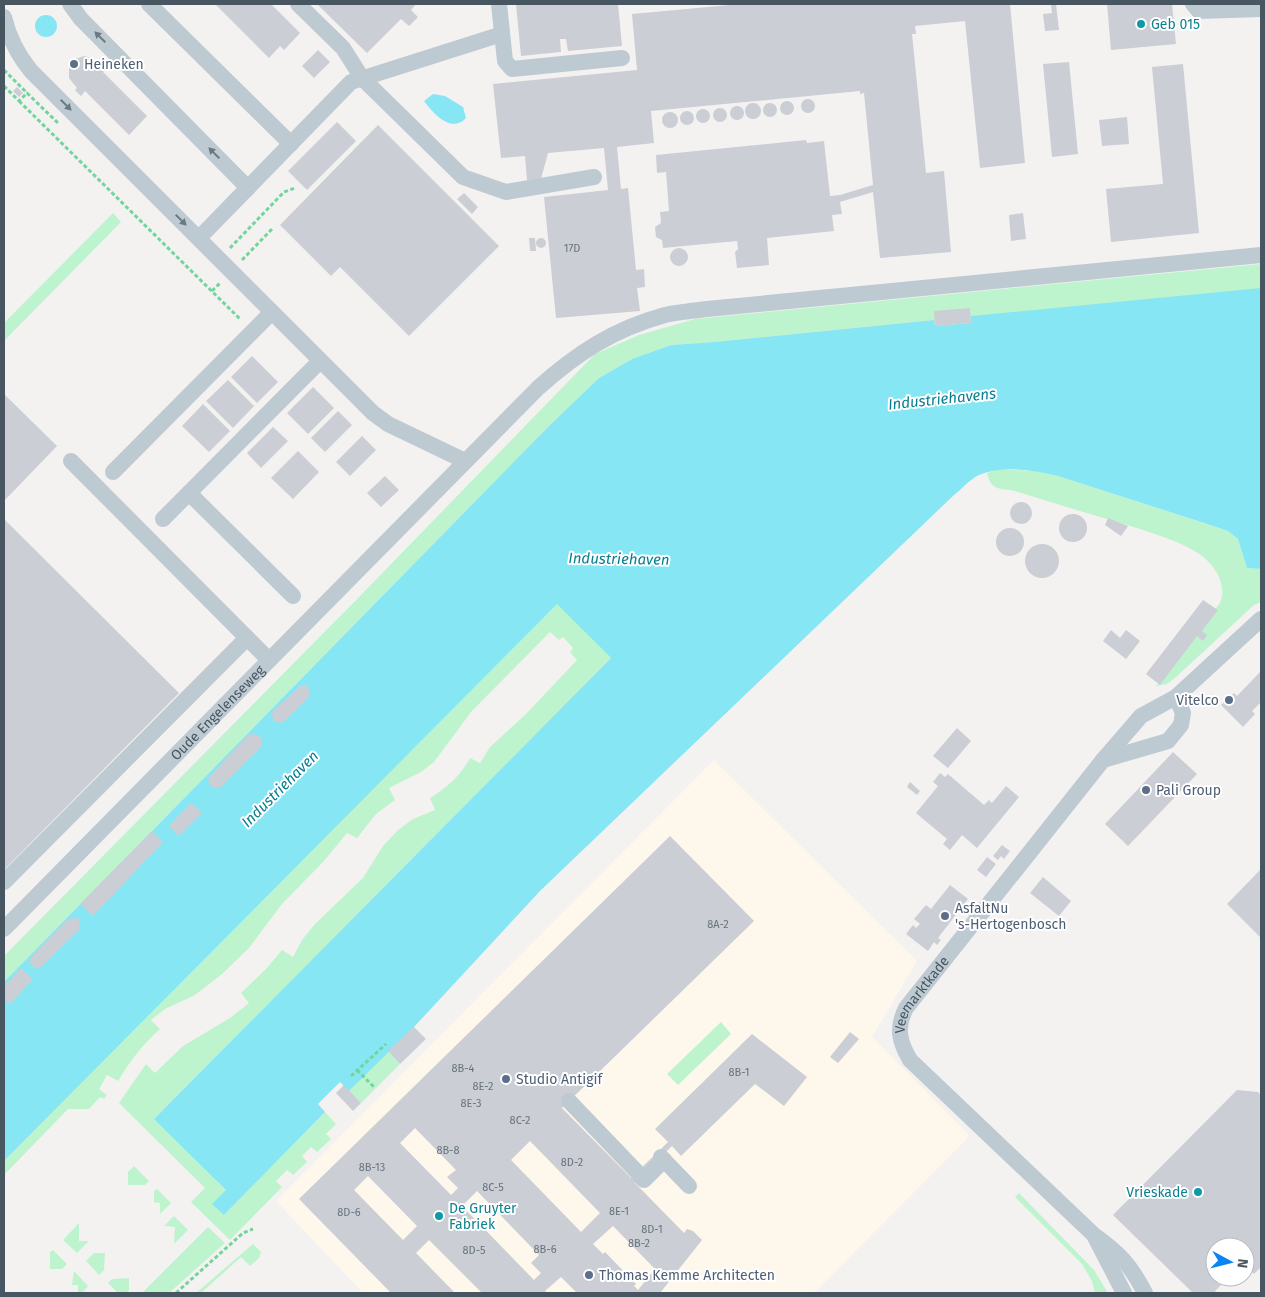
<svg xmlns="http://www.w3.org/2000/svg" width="1265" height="1297" font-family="'Fira Sans',sans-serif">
<rect width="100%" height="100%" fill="#f4f1f1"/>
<!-- commercial -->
<path fill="#fef7eb" d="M714 760 917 961 872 1037 968 1134 966 1140 814 1293H363L276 1201Z"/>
<!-- green -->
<path fill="#bdf4ce" d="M113 213 121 222 4 341V323Z
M1261 264V295L971 317V323L935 326 934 320 714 342 671 345 632 359 599 378 550 425 4 982V956L362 594 595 354 639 335 695 319Z
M999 469 1036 471 1058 476 1228 531 1238 539 1247 568 1261 569V602L1254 605 1175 678 1167 684 1156 686 1220 603C1228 583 1213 562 1196 552 1175 539 1145 531 1121 523 1086 513 1050 502 1015 491 999 488 991 491 987 473Z
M557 603 611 658 155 1118 226 1190 224 1215 325 1112 336 1124 326 1134 331 1139 317 1152 311 1147 302 1156 307 1162 293 1175 287 1170 276 1181 282 1187 230 1240 191 1202 205 1188 119 1103 146 1064 155 1073 183 1046 230 1018 249 1003 241 993 266 969 282 950 293 957 302 940 315 924 363 878 383 846 398 830 413 819 435 810 430 798C448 787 460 776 470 758L480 763 490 747 525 715 577 660 570 652 573 648 563 637 559 640 550 632 471 712 434 762 421 772 389 788 395 800 376 814 357 838 347 833 324 861 282 904 249 948 222 974 195 995 165 1009 151 1020 160 1029C143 1044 130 1061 118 1081L107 1075 99 1089 107 1095 104 1099 100 1097 89 1109H68L4 1175V1161Z
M721 1022 731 1034 678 1085 667 1074Z
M388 1051 400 1064 361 1103 349 1091Z
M134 1166 149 1181 145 1185H128V1172Z
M157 1189 171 1203 160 1214V1203L154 1202V1191Z
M1019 1193 1094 1270 1108 1293H1095L1092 1281 1082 1264 1015 1197Z
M174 1216 188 1230 174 1244 175 1227 164 1226Z
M79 1223V1241H89L77 1253 63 1240Z
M208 1227 225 1243 169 1293H142Z
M253 1244 261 1252 259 1258 250 1266 241 1257 201 1293H196Z
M53 1250 67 1264 62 1269H50V1252Z
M94 1253H105L104 1270 99 1275 86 1261Z
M74 1271 88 1286 82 1293H78V1285H72Z
M129 1278V1290L126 1293H118L108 1283 112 1279Z"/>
<!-- water -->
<path fill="#86e6f4" d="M35 26a11 11 0 1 1 22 0a11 11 0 1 1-22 0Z
M433 94 445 96 463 107 466 118C451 134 433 113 424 101Z
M1261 288V569L1247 568 1238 539 1228 531 1204 523 1058 476C1033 470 1004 465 979 475 970 479 962 489 954 495L540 891 414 1027 349 1091 340 1082 318 1104 325 1112 224 1215 212 1204 226 1190 154 1119 611 658 557 604 4 1161V982L550 425 599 378 632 359 671 345 714 342 934 320 935 326 971 323V316Z"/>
<!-- building -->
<path fill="#cbced4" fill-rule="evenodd" d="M217 4H271L300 33 284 50 280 46 269 58 216 5Z
M317 4H416L411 10 418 17 409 26 401 19 367 53Z
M516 4H618L622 46 568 51 566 39H560L561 52 521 56Z
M741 4H1010L1025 163 980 168 965 21 915 26 916 34H912L926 173 944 171 951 252 880 258 873 192 840 202 842 214 832 215 834 231 767 238 769 265 737 268 735 252 738 249 737 241 663 248 662 240 656 237 655 227 661 223 660 212 669 211 666 172 657 173 656 155 806 140 807 143 824 141 830 196 840 195 873 185 864 93 860 94V91L651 111 654 143 617 147 621 189 628 188 636 270 644 269 645 287 637 288 640 311 556 318 544 197 608 190 604 148 548 153 541 179 527 180 525 156 501 158 493 84 637 70 632 14Z
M1051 4H1056L1059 30 1045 31 1043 14 1052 13Z
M1107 4H1172L1176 44 1111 50Z
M318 50 330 62 314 78 302 66Z
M84 56 92 58 100 65 102 63 107 68 103 72 147 116 129 135 85 91 81 96 75 90 77 88 69 78V67L75 59Z
M1069 62 1078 154 1052 157 1043 64Z
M1183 64 1199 233 1111 242 1106 189 1163 184 1152 67Z
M17 87 23 93 19 97 13 91Z
M801 106a7 7 0 1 1 14 0a7 7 0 1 1-14 0Z
M780 108a7 7 0 1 1 14 0a7 7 0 1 1-14 0Z
M763 110a7 7 0 1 1 14 0a7 7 0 1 1-14 0Z
M745 111a8 8 0 1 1 16 0a8 8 0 1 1-16 0Z
M730 113a7 7 0 1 1 14 0a7 7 0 1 1-14 0Z
M713 115a7 7 0 1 1 14 0a7 7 0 1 1-14 0Z
M696 116a7 7 0 1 1 14 0a7 7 0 1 1-14 0Z
M680 118a7 7 0 1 1 14 0a7 7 0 1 1-14 0Z
M662 120a8 8 0 1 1 16 0a8 8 0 1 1-16 0Z
M1127 117 1129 144 1102 146 1099 120Z
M337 122 356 141 307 190 288 171Z
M378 125 499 246 409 336 340 267 331 276 280 225Z
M464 193 478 207 472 214 457 199Z
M1023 213 1026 239 1011 241 1009 215Z
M529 238H535L536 251H530Z
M536 243a5 5 0 1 1 10 0a5 5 0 1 1-10 0Z
M670 257a9 9 0 1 1 18 0a9 9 0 1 1-18 0Z
M970 308 971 323 935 326 934 311Z
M252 356 278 382 257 403 231 377Z
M228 380 254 406 233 428 206 401Z
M313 387 334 408 308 434 287 413Z
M4 394 57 446 4 501Z
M203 404 230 431 209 452 182 426Z
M338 411 352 425 325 452 311 438Z
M273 427 288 441 261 468 247 453Z
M362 436 376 450 350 476 336 462Z
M298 451 319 472 293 499 271 478Z
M385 476 399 490 381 507 367 493Z
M1010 513a11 11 0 1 1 22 0a11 11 0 1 1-22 0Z
M1059 528a14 14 0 1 1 28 0a14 14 0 1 1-28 0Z
M1108 518 1128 526 1121 536 1105 525Z
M4 519 179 693 4 870Z
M996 542a14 14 0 1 1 28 0a14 14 0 1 1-28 0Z
M1025 561a17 17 0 1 1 34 0a17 17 0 1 1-34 0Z
M1203 600 1218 610 1202 631 1207 635 1203 641 1197 636 1160 685 1146 674Z
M1111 630 1120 638 1126 630 1140 641 1126 659 1103 641Z
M1261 671V702L1252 711 1255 714 1243 727 1221 705 1234 693 1237 696Z
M301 685H308L310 696 282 723 273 721 272 712Z
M957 728 971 741 948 768 933 756Z
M254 734 260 736 262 742 261 747 221 787 212 788 208 781 209 777 248 735Z
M1173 752 1197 774 1128 846 1105 824Z
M940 773 945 777 948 774 984 805 989 800 992 803 1006 786 1019 797 977 848 962 835 950 850 943 844 947 839 916 813 938 786 933 782Z
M910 782 920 791 917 795 907 787Z
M191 803 202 813 179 836 169 826Z
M152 831 163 842 93 916 80 904Z
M670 836 754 921 562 1108 631 1178 668 1142 655 1129 752 1034 807 1077 784 1106 755 1084 681 1156 672 1146 635 1183 684 1233 687 1229 693 1231 702 1240 660 1293H577L561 1277 545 1291 547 1293H482L429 1240 416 1253 455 1293H391L299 1199ZM415 1128 456 1170 447 1177 458 1188 451 1195 400 1143ZM530 1141 600 1213 581 1232 511 1160ZM368 1176 417 1226 403 1240 354 1190ZM477 1191 539 1255 531 1263 541 1273 534 1280 462 1206ZM613 1226 655 1269 638 1290 634 1286 636 1284 605 1252 603 1254 593 1244Z
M1002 845 1010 851 1004 859 1001 856 998 860 993 856Z
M987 857 996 864 986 877 977 870Z
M1261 869V938L1227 904Z
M1043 877 1071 901 1059 916 1030 893Z
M950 885 968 899 938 938 941 940 937 945 934 942 928 951 906 934 913 925 916 928 920 924 914 919 926 905 931 909Z
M75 918 80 919 79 930 42 966 36 969 29 962 32 956 68 919Z
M21 968 33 979 10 1004 4 998V986Z
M414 1027 426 1039 400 1064 388 1051Z
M850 1032 859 1039 838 1063 830 1057Z
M344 1085 361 1103 353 1111 336 1093Z
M1237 1090 1258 1092 1261 1095V1267L1254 1274 1245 1265V1247H1215V1277H1236L1230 1283 1227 1279 1215 1291 1217 1293H1193L1113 1215Z"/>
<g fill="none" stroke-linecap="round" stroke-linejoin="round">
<!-- path -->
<path stroke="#71d59c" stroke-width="3" stroke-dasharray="4 2.5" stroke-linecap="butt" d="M4 70 27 93
M4 86 19 101 27 93 59 124
M19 101 241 320
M230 248 284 192 295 188
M242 260 273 228
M212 291 220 283
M357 1070 375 1088
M351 1076 386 1044
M176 1293 243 1233 253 1229"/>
<!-- minor -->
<g stroke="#becad2" stroke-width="16">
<path d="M70 4 81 19 248 188"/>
<path d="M149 4 291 144"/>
<path d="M298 4 343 48 362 78 463 177 506 192 594 177"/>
<path d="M499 4 505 61 512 69 622 58"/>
<path d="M1193 4 1199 11 1261 9"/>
<path d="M4 17C9 38 18 55 31 71L373 413 388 424 465 461"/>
<path d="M199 238 351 82 502 34"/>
<path d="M71 461 269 660"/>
<path d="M113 472 272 312"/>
<path d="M189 493 293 596"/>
<path d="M163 519 320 361"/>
<path d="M1103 760 1168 741 1181 725 1183 713 1176 697"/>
<path d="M4 882 247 638"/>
<path id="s1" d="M4 929 538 388C577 353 614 329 665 315 678 312 693 311 707 309L1261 255"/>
<path d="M569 1101 637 1172"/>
<path d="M661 1157 689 1186"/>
<path d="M641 1177 644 1180 664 1160"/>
<path d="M1095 1237 1124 1293"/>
<path id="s2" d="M1145 1293C1130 1264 1120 1254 1094 1235L910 1060C899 1041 896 1028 906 1008L1103 760 1141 716 1176 697 1261 619"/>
</g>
</g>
<!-- one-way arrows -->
<defs><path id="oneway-solid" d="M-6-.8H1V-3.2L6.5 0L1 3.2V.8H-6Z" transform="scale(1.25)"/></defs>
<g fill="#6b7983">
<use href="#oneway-solid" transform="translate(100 37) rotate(-135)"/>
<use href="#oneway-solid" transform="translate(66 105) rotate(45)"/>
<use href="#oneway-solid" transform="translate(214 153) rotate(-135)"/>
<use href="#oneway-solid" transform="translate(181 220) rotate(45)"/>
</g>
<!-- markers -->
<g fill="#0f9aa8" stroke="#fff" stroke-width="2">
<circle cx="1141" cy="24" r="5"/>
<circle cx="1198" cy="1192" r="5"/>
<circle cx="439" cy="1216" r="5"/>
</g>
<g fill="#5c6f8a" stroke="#fff" stroke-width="2">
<circle cx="74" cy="64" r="5"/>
<circle cx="1229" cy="700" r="5"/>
<circle cx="1146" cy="790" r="5"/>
<circle cx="945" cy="916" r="5"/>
<circle cx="506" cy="1079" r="5"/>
<circle cx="589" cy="1275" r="5"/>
</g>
<g text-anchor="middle" stroke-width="4" stroke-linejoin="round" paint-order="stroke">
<!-- number labels -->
<g font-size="11" fill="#68747e">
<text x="572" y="252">17D</text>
<text x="718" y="928">8A-2</text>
<text x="463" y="1072">8B-4</text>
<text x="739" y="1076">8B-1</text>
<text x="483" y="1090">8E-2</text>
<text x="471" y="1107">8E-3</text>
<text x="520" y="1124">8C-2</text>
<text x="448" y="1154">8B-8</text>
<text x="572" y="1166">8D-2</text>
<text x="372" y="1171">8B-13</text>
<text x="493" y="1191">8C-5</text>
<text x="619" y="1215">8E-1</text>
<text x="349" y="1216">8D-6</text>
<text x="652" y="1233">8D-1</text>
<text x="639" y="1247">8B-2</text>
<text x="545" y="1253">8B-6</text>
<text x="474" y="1254">8D-5</text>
</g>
<!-- culture labels -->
<g font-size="14" fill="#0d838f" stroke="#fff" text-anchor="start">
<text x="1151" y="29">Geb 015</text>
<text x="1188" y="1197" text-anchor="end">Vrieskade</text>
<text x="449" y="1213">De Gruyter<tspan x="449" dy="16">Fabriek</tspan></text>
</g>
<!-- service labels -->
<g font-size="14" fill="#4e5e75" stroke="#fff" text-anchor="start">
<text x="84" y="69">Heineken</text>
<text x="1219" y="705" text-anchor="end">Vitelco</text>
<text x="1156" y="795">Pali Group</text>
<text x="955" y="913">AsfaltNu<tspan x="955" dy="16">'s-Hertogenbosch</tspan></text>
<text x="516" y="1084">Studio Antigif</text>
<text x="599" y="1280">Thomas Kemme Architecten</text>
</g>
<!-- street labels -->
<g font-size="14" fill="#475661" stroke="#fff">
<text dy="5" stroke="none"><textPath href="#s1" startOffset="304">Oude Engelenseweg</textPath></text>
<text dy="5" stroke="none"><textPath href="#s2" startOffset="406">Veemarktkade</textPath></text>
</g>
<!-- water labels -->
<g font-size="15" font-style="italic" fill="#047e90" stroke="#fff">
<text transform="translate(942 399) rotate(-6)" y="5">Industriehavens</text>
<text transform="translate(619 559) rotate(1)" y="5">Industriehaven</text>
<text transform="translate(280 789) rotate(-45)" y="5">Industriehaven</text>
</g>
</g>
<!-- border -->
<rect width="1265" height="1297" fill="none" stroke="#475661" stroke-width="10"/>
<!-- north arrow -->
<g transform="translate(1230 1262) rotate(97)"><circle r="24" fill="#ffffff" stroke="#b5bbc0"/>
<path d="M0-4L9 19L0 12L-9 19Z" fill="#0983f6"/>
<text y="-8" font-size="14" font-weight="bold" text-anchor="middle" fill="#475661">N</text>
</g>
</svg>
